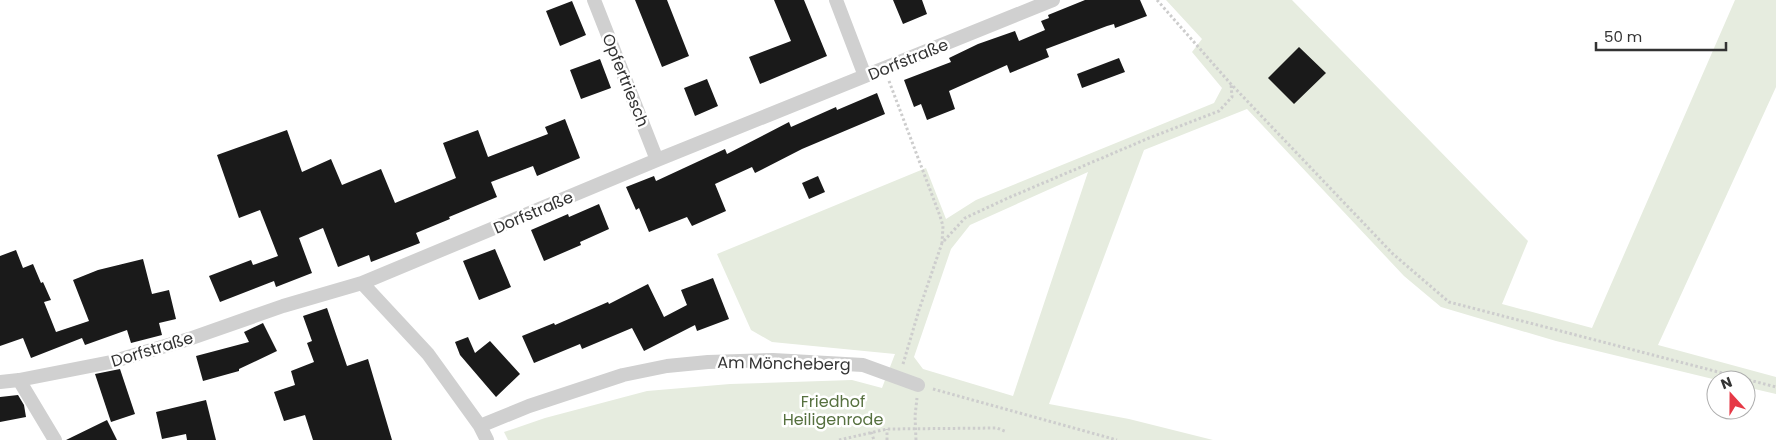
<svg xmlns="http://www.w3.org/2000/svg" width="1776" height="440" font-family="Poppins,sans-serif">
<rect width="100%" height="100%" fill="#fff"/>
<!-- green -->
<path fill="#e6ecdf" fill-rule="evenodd" d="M1166 0H1292L1528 241 1502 304 1592 328 1735 0H1776V87L1658 345 1776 377V394L1746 387V380H1717L1556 341 1441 307 1404 276 1247 109 1144 150 1049 404 1129 419 1213 440H508L504 432 545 418 647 391 730 384 852 380 882 388 895 354 772 342 751 330 717 254 926 168 946 219 976 200 1214 103 1222 88 1192 52 1202 39ZM1088 172 1013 396 923 369 914 357 951 249 970 225Z"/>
<!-- building -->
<path fill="#1a1a1a" d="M635 0H667L689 56 662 67Z
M774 0H804L827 56 760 84 749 57 791 41Z
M893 0H922L927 14 903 24Z
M1085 0H1140L1147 16 1115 28 1114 24 1107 26 1046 49 1049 57 1010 73 1007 65 949 91 955 109 927 120 921 104 914 107 904 80 951 62 949 58 978 44 1015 31 1019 41 1045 30 1041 21 1049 18 1048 15Z
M572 1 586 35 560 46 546 11Z
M1299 47 1326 73 1294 104 1268 78Z
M1119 58 1125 72 1082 88 1077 74Z
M600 59 611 88 581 99 570 70Z
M707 79 718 106 695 116 684 88Z
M877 93 885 114 802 149 755 173 752 167 715 184 726 211 692 226 687 217 649 232 639 208 636 210 626 187 654 176 656 181 725 149 727 154 789 122 791 127 836 107 837 110Z
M565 119 580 158 537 176 533 166 491 182 497 197 449 217 450 219 416 233 420 243 371 262 369 255 338 267 323 228 299 238 312 273 276 287 274 281 220 302 209 276 251 260 253 265 278 256 260 210 239 218 217 155 287 130 302 172 331 159 342 185 381 169 395 203 456 178 443 143 478 130 488 157 548 134 545 127Z
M818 176 825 192 809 199 802 183Z
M599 204 609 229 580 242 581 245 544 261 531 230 568 214 569 217Z
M495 249 511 287 479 300 463 261Z
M16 250 23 268 33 264 41 283 43 282 51 300 44 302 56 332 89 321 73 280 98 270 143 259 152 294 169 290 176 319 159 323 162 335 131 343 127 330 85 345 82 338 31 358 23 338 0 346V256Z
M713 278 729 319 697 331 695 325 644 351 632 328 582 349 580 344 534 363 522 336 554 323 555 325 608 302 609 304 648 284 664 317 687 305 681 290Z
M327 308 347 366 368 359 392 440H313L305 415 284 421 274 392 295 385 291 371 314 362 307 343 312 341 303 316Z
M263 323 277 351 239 369V371L203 381 196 356 249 342 244 332Z
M468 337 475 353 490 341 520 374 496 397 460 355 455 342Z
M120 369 135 414 111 422 95 374Z
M18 395 24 405 26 417 0 422V397Z
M206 400 216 440H187L186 434 162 439 156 412Z
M107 420 117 440H66Z"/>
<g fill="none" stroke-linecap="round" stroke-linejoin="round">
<!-- path -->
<path stroke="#cdcdcd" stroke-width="3" stroke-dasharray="2.5 2.5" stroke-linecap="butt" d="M1157 0 1230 83 1393 254 1449 302 1776 387
M889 81 940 216 943 226 942 243
M903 364 919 310 942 243 965 218 1008 198 1149 138 1219 111 1232 97 1231 84
M933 389 1117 440
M871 432 874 440
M839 440 887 429 997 428 1007 432
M887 440V429
M916 440 915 416 917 398"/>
<!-- minor -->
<path stroke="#d0d0d0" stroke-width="14" d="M594 0 657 160
M836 0 865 76
M362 283 428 354 480 426 487 440
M19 380 55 440
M0 382 19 380 111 362 189 339 283 306 362 283 657 160 1053 0
M480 426 529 406 623 375 667 366 708 362 773 360 863 365 918 385"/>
</g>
<g text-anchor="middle" stroke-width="5" stroke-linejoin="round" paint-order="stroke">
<!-- street labels -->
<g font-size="16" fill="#333" stroke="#fff">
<text transform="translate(908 59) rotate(-22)" y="6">Dorfstraße</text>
<text transform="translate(626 80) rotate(68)" y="6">Opfertriesch</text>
<text transform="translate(533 212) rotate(-23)" y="6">Dorfstraße</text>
<text transform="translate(152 349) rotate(-17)" y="6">Dorfstraße</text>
<text transform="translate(784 363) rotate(1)" y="6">Am Möncheberg</text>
</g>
<!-- park labels -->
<g font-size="16" fill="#56703f" stroke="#fff">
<text x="833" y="407">Friedhof<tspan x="833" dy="18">Heiligenrode</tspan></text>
</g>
</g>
<!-- north arrow -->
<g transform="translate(1731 395) rotate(339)"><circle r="24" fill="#ffffff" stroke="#adadad"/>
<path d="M0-4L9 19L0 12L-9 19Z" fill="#e63946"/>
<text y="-8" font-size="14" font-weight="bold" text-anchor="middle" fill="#333333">N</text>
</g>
<!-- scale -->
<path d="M1596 42v8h130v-8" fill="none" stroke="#333333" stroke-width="2.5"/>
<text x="1604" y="42" font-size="15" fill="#333333" stroke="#ffffff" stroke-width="4" paint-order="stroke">50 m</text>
</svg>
